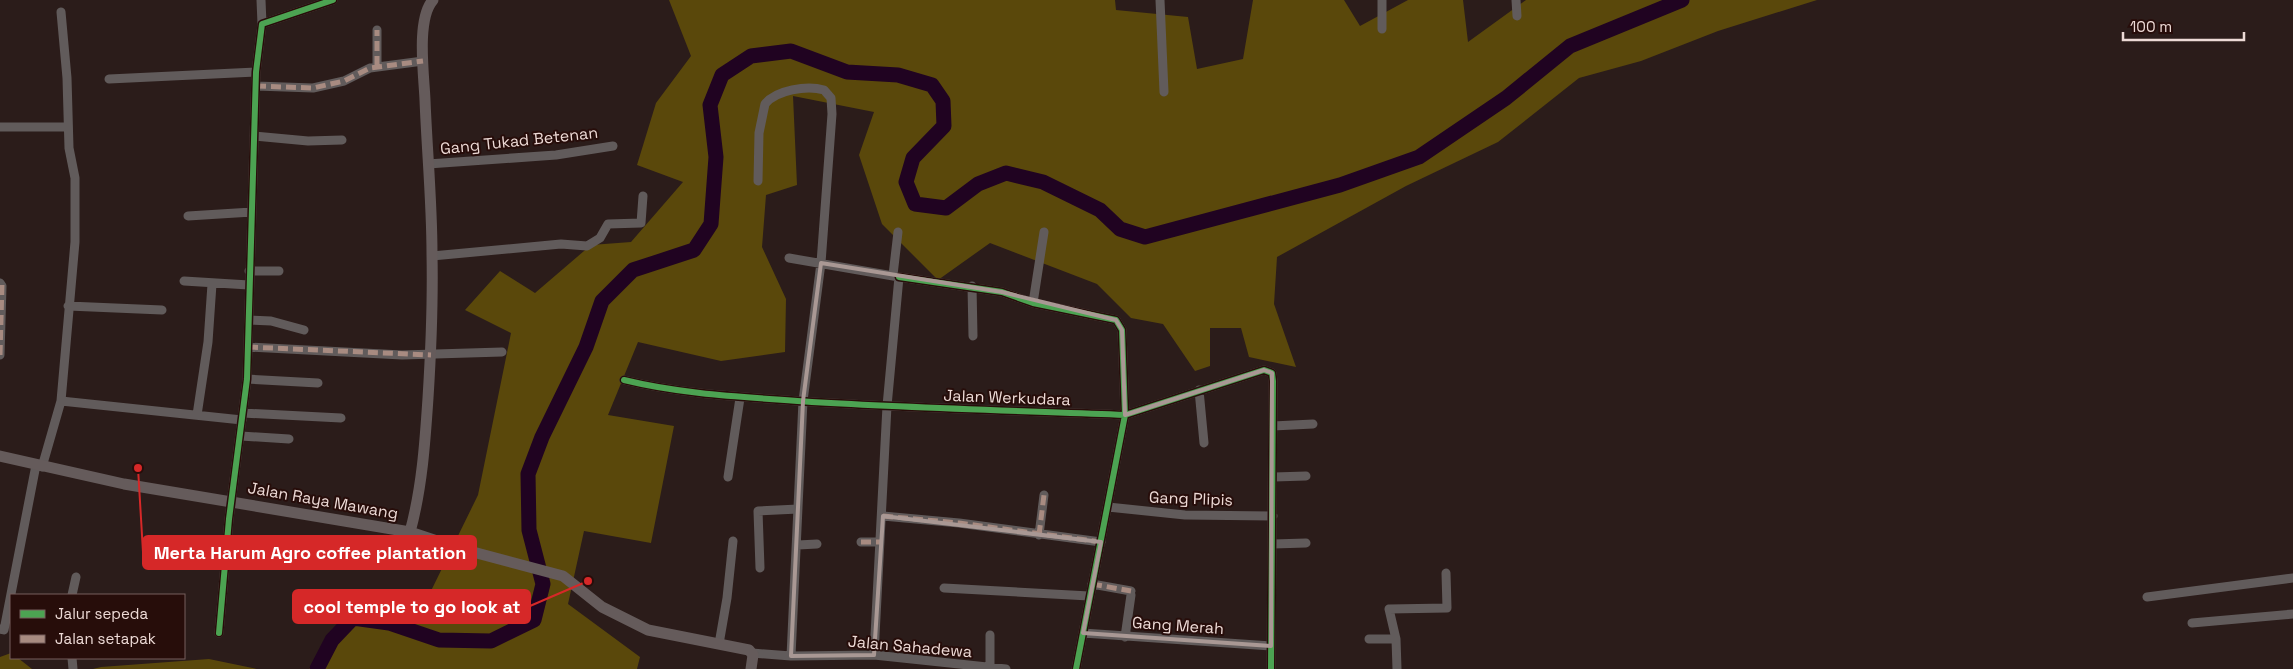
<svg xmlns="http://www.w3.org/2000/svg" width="2293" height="669" font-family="'Space Grotesk',sans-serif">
<rect width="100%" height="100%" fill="#2b1c1a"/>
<!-- forest -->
<path fill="#5a480b" d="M669 0H1115L1116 10 1188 17 1197 69 1243 59 1253 0H1344L1360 26 1408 0H1463L1468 42 1526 0H1817L1718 31 1641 61 1579 78 1498 142 1406 186 1277 257 1274 304 1296 367 1249 357 1241 328H1210V366L1195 371 1163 324 1131 318 1097 284 990 243 938 280 882 224 859 155 874 112 793 96 797 185 766 195 762 247 786 299 785 352 721 361 638 342 608 415 674 426 651 543 584 531 568 604 640 657 637 669H309L348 613 429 595 478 495 511 333 465 310 500 271 535 293 591 245 631 242 683 182 637 165 656 103 691 56Z
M11 653V658H18L32 669H0V657Z
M209 659 257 669H93L101 667Z"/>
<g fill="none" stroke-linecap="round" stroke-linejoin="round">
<!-- river -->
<path stroke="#200321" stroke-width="15" d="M317 669 332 640 353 618 389 623 439 640 491 641 534 620 543 584 529 530 528 474 542 437 586 347 602 301 633 270 694 250 711 224 716 157 710 105 722 75 751 56 791 51 847 72 898 75 932 85 943 101 944 126 913 158 906 182 915 204 946 208 978 184 1006 173 1043 182 1100 210 1120 229 1145 237 1340 185 1419 157 1506 98 1570 46 1682 0"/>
<!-- minor -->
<path stroke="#615b5b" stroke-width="9" d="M261 0 262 24
M1160 0 1164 92
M1382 0V29
M1516 0 1517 16
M377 66V30
M109 79 256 72
M256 86 313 88 344 81 370 68 423 61
M0 127H67
M254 136 308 141 342 140
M428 164 556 155 613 146
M758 181 759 133 765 104C776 90 807 85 824 90L831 98 832 114 821 263 803 401 791 656
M188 216 252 212
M432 256 561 244 587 246 600 238 608 224 641 223 643 196
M789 258 899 277 887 406 874 655
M249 271H279
M893 275 898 232
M184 281 249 285
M0 283 2 286 0 355
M972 286 973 336
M1033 303 1044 232
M68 306 162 310
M249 320 271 321 304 330
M248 347 402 355 502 352
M247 379 318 383
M624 380C685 395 748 397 812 402 916 408 1021 411 1125 415L1122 330 1116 320 1033 303 1002 292 899 277
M1199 390 1204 443
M61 401 242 420
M243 413 341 418
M197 415 208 342 212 284
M1273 426 1313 424
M241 436 289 439
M42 467 61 401 75 242V178L69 148 67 78 61 12
M728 477 740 398
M1274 477 1306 476
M1108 507 1185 515 1273 516
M883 516 959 523 1101 542
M1039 535 1044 495
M861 542H880
M1273 544 1306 543
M798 545 817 544
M760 568 758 511 798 509
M1092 584 1131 591
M944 588 1089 596
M72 595 76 577
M2147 597 2293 578
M2192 623 2293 614
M0 629 4 630 36 465
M219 633 229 519 247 379 256 72 262 24 333 0
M1083 633 1271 646
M990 635V668
M1125 637 1131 595
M1369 639H1396
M719 644 727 598 733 541
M752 653 791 656 874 655 1006 669
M72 658 73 669
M1076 669 1125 415 1264 370 1272 373 1273 381 1271 669
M1397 669 1396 639 1389 609 1447 608 1446 573"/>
<!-- major -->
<path stroke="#655b5b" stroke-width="11" d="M0 456 124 484 410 532 458 548 563 576 602 607 648 630 749 650 753 655 751 669
M410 532C422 488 425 443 428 398 431 350 433 302 432 254 432 203 427 151 425 100 424 75 416 19 433 0"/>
<!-- quiet -->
<path stroke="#a88b81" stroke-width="5" stroke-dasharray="10 5" stroke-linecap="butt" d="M377 66V30
M256 86 313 88 344 81 370 68 423 61
M248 347 431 355
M0 355 2 284
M883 516 959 523 1101 542
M1039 535 1044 495
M861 542H880
M1092 584 1131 591"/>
<defs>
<path id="cycleway" d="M624 380C685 395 748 397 812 402 916 408 1021 411 1125 415L1122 330 1116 320 1033 303 1002 292 899 277
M219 633 229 519 247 379 256 72 262 24 333 0
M1076 669 1125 415 1264 370 1272 373 1273 381 1271 669"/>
</defs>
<!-- cycleway casing -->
<use href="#cycleway" stroke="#270d0a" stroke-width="9"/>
<!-- cycleway -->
<use href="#cycleway" stroke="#4ca352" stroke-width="6"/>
</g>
<!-- marked area -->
<path fill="none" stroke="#a99894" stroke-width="4" stroke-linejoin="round" d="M821 263 1002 292 1116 320 1122 330 1125 415 1264 370 1272 373 1271 646 1083 633 1101 542 883 516 874 655 791 656 803 401Z"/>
<g text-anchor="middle" stroke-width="4" stroke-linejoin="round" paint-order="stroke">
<!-- street labels -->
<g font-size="16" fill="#eddad6" stroke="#270d0a">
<text transform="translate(519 140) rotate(-6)" y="6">Gang Tukad Betenan</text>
<text transform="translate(1007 397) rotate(2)" y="6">Jalan Werkudara</text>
<text transform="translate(1191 498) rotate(2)" y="6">Gang Plipis</text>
<text transform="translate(323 500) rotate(10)" y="6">Jalan Raya Mawang</text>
<text transform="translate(1178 625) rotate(4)" y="6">Gang Merah</text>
<text transform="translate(910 646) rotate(5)" y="6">Jalan Sahadewa</text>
</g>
</g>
<!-- callouts -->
<path fill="none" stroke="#d62828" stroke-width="2" d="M138 468L143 552M588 581L530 606"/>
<g fill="#d62828" stroke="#270d0a" stroke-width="2">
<circle cx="138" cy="468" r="5"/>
<circle cx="588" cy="581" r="5"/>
</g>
<g fill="#d62828" stroke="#d62828" stroke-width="2">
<rect x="143" y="536" width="333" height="33" rx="5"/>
<rect x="293" y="590" width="237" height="33" rx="5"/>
</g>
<g font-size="18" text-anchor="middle" font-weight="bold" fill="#fff">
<text x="310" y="559">Merta Harum Agro coffee plantation</text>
<text x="412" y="613">cool temple to go look at</text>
</g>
<!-- legend -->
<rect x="10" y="594" width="175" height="65" fill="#270d0a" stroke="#765f5c"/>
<rect x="20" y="610" width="25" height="8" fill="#4ca352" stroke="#765f5c"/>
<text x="55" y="619" font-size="15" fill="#eddad6">Jalur sepeda</text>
<rect x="20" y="635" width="25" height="8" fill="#a88b81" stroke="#765f5c"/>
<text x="55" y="644" font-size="15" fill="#eddad6">Jalan setapak</text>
<!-- scale -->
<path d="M2123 32v8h121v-8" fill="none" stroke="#eddad6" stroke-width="2.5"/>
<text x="2130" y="32" font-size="15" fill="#eddad6" stroke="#270d0a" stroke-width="4" paint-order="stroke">100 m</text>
</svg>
